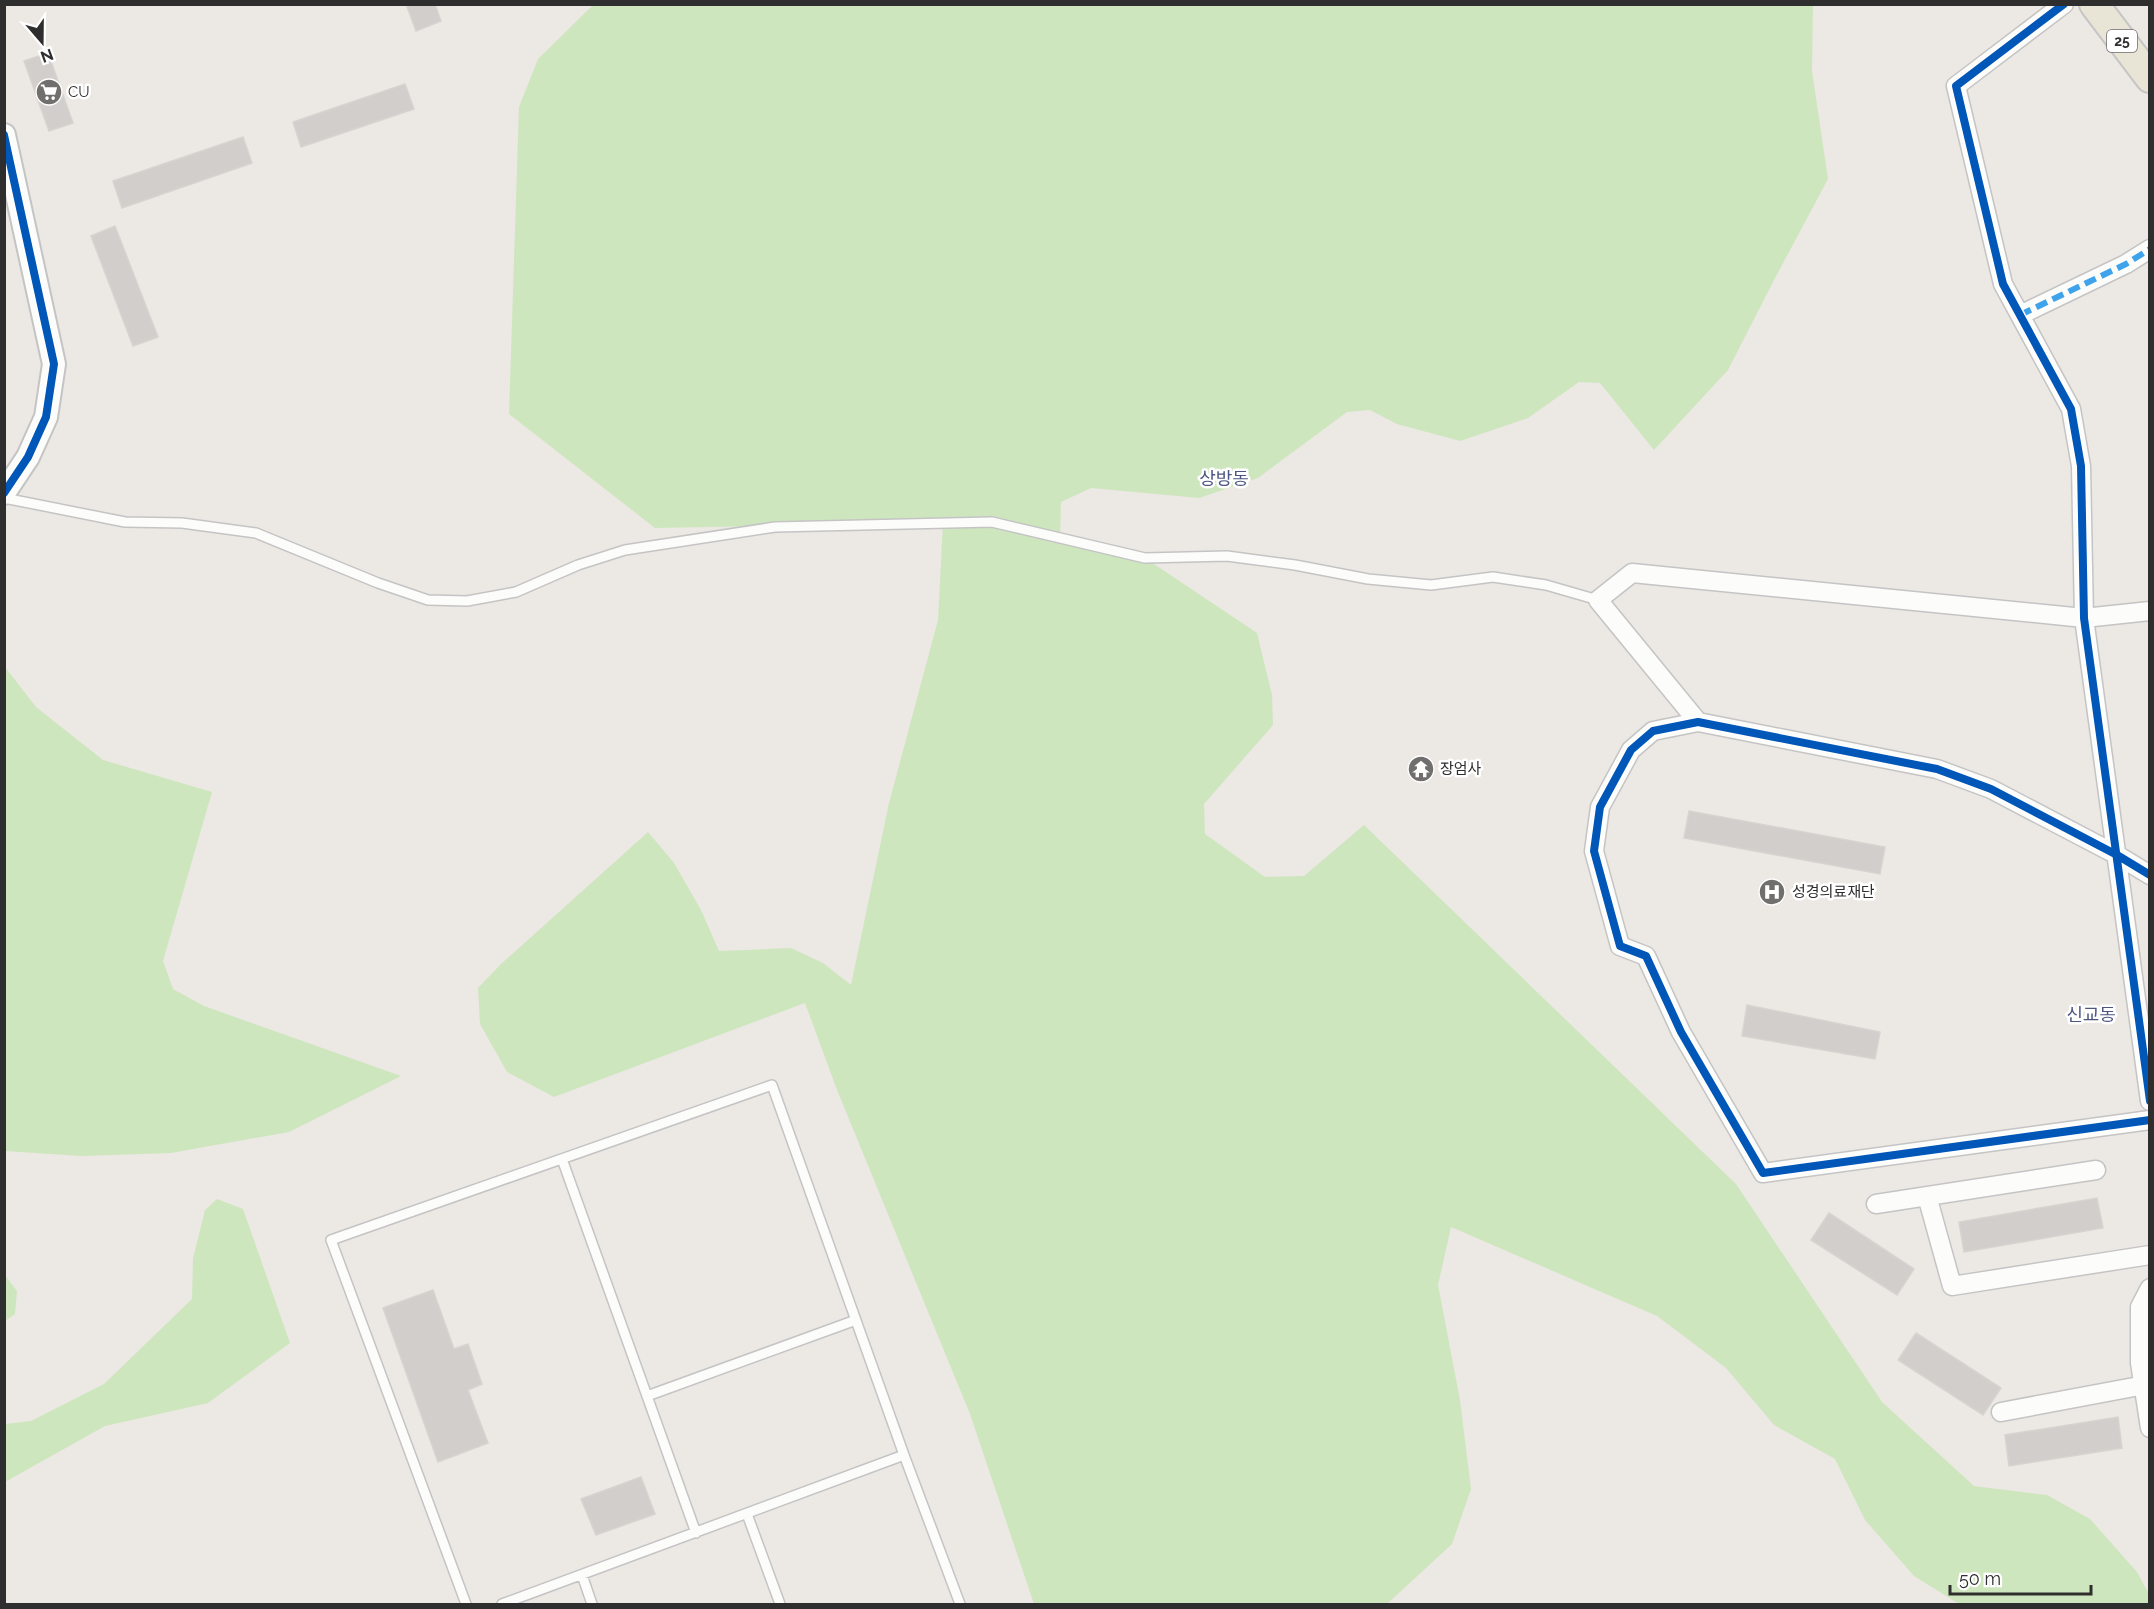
<svg xmlns="http://www.w3.org/2000/svg" width="2154" height="1609" font-family="Raleway,'Noto Sans KR',sans-serif">
<rect width="100%" height="100%" fill="#ece8e4"/>
<!-- green -->
<path fill="#cee6be" d="M593 5H1813L1812 71 1828 179 1774 280 1728 370 1654 450 1600 383 1579 382 1528 418 1460 441 1397 424 1370 410 1347 412 1258 478 1199 498 1091 488 1061 502 1060 538 1145 558 1257 633 1272 695 1273 725 1204 804 1205 834 1265 877 1304 876 1364 825 1736 1184 1882 1402 1974 1486 2047 1495 2090 1519 2137 1572 2149 1594V1604H1959L1914 1576 1865 1520 1835 1459 1774 1425 1726 1368 1657 1316 1451 1227 1438 1285 1460 1400 1471 1489 1452 1544 1387 1604H1034L970 1414 837 1090 805 1003 554 1097 507 1072 480 1024 478 988 501 964 648 832 674 863 701 910 719 951 791 948 823 963 851 985 889 803 938 620 943 523 655 528 509 414 519 107 538 59Z
M5 667 36 707 103 760 212 792 163 961 173 989 204 1006 401 1076 289 1132 171 1153 82 1156 5 1151Z
M217 1199 243 1209 290 1343 208 1403 105 1426 5 1482V1424L31 1421 104 1384 192 1299 193 1258 205 1210Z
M4 1274 17 1291 15 1314 5 1321Z"/>
<!-- building -->
<path fill="#d1cecb" stroke="#d7d4d0" stroke-width="1.5" d="M406 4H435L441 21 416 31Z
M48 53 73 123 49 131 24 61Z
M405 84 414 109 301 147 293 122Z
M243 137 252 163 122 208 113 181Z
M115 226 158 337 133 346 91 236Z
M1689 811 1885 847 1880 874 1684 838Z
M1747 1005 1880 1032 1875 1059 1742 1036Z
M2097 1198 2103 1228 1964 1252 1959 1222Z
M1829 1213 1914 1269 1897 1295 1811 1240Z
M433 1290 454 1349 468 1344 482 1384 468 1390 488 1443 438 1462 383 1308Z
M1916 1333 2001 1388 1983 1415 1898 1360Z
M2118 1417 2122 1448 2009 1466 2005 1435Z
M641 1477 655 1514 596 1535 581 1499Z"/>
<g fill="none" stroke-linecap="round" stroke-linejoin="round">
<defs>
<path id="service" d="M4 498 125 522 182 523 256 533 378 583 428 600 467 601 516 592 578 565 625 550 775 527 992 522 1145 558 1227 556 1295 565 1368 579 1431 585 1493 577 1546 585 1598 600
M562 1159 647 1396
M747 1514 780 1604
M696 1533 647 1396 856 1320
M582 1575 592 1604
M466 1604 331 1240 772 1085 904 1455
M502 1604 904 1455 960 1604"/>
<path id="minor" d="M2064 4 1956 86 2003 284 2071 409 2081 466 2084 618 2150 1101
M2020 315 2126 264 2150 249
M1698 722 1598 600 1632 573 2084 618 2150 611
M2150 875 2117 855 1991 789 1937 769 1698 722 1653 731 1631 750 1600 807 1594 851 1620 946 1646 956 1681 1032 1763 1173 2150 1120
M1927 1196 1952 1286 2150 1255
M1876 1204 2096 1170
M2150 1288 2140 1307V1363L2150 1428
M2001 1412 2150 1384"/>
<path id="tertiary" d="M4 135 54 364 46 417 28 457 4 493"/>
<path id="primary" d="M2094 4 2150 78"/>
</defs>
<!-- service casing -->
<use href="#service" stroke="#c5c4c5" stroke-width="12"/>
<!-- minor casing -->
<use href="#minor" stroke="#c5c4c5" stroke-width="21"/>
<!-- tertiary casing -->
<use href="#tertiary" stroke="#c5c4c5" stroke-width="26"/>
<!-- primary casing -->
<use href="#primary" stroke="#c6c5c4" stroke-width="32"/>
<!-- service -->
<use href="#service" stroke="#fcfcfb" stroke-width="9"/>
<!-- minor -->
<use href="#minor" stroke="#fcfcfb" stroke-width="18"/>
<!-- tertiary -->
<use href="#tertiary" stroke="#fcfcfb" stroke-width="22"/>
<!-- primary -->
<use href="#primary" stroke="#e8e4d6" stroke-width="28"/>
<!-- quiet -->
<path stroke="#3ea3eb" stroke-width="6" stroke-dasharray="12 6" stroke-linecap="butt" d="M2020 315 2126 264 2150 249"/>
<defs>
<path id="cycleway" d="M2064 4 1956 86 2003 284 2071 409 2081 466 2084 618 2150 1101
M4 135 54 364 46 417 28 457 4 493
M2150 875 2117 855 1991 789 1937 769 1698 722 1653 731 1631 750 1600 807 1594 851 1620 946 1646 956 1681 1032 1763 1173 2150 1120"/>
</defs>
<!-- cycleway casing -->
<use href="#cycleway" stroke="#fff" stroke-width="11"/>
<!-- cycleway -->
<use href="#cycleway" stroke="#0057b8" stroke-width="8"/>
</g>
<!-- icons -->
<defs>
<symbol id="supermarket-disc" viewBox="-11 -11 22 22"><circle r="9.5" fill="#706f6e" stroke="#fff"/><path d="M-6-5.5h2.5l.6 2H6L4.5 2H-2.5L-4.4-4H-6ZM-1.5 3.2a1.3 1.3 0 1 0 .1 0ZM3 3.2a1.3 1.3 0 1 0 .1 0Z" fill="#fff"/></symbol>
<symbol id="temple-disc" viewBox="-11 -11 22 22"><circle r="9.5" fill="#706f6e" stroke="#fff"/><path d="M0-6L5-2H3V0L6.5 2.5H4V6H1.5V3h-3V6H-4V2.5H-6.5L-3 0V-2H-5Z" fill="#fff"/></symbol>
<symbol id="hospital-disc" viewBox="-11 -11 22 22"><circle r="9.5" fill="#706f6e" stroke="#fff"/><path d="M-5-5h3v3.5h4V-5h3V5h-3V1.5h-4V5h-3Z" fill="#fff"/></symbol>
</defs>
<g fill-rule="evenodd">
<use href="#supermarket-disc" x="34" y="77" width="30" height="30"/>
<use href="#temple-disc" x="1406" y="754" width="30" height="30"/>
<use href="#hospital-disc" x="1757" y="877" width="30" height="30"/>
</g>
<g text-anchor="middle" stroke-width="5" stroke-linejoin="round" paint-order="stroke">
<!-- shield labels -->
<rect fill="#fff" stroke="#6d6d6d" stroke-width="1.5" x="2107" y="30" width="30" height="22" rx="4.5"/>
<g font-size="14" font-weight="bold" fill="#2e2e2e">
<text x="2122" y="46">25</text>
</g>
<!-- poi labels -->
<g font-size="15" fill="#2e2e2e" stroke="#fff" text-anchor="start">
<text x="68" y="97">CU</text>
<text x="1440" y="774">장엄사</text>
<text x="1792" y="897">성경의료재단</text>
</g>
<!-- quarter labels -->
<g font-size="18" fill="#4d5680" stroke="#fff">
<text x="1224" y="485">상방동</text>
<text x="2091" y="1021">신교동</text>
</g>
</g>
<!-- border -->
<rect width="2154" height="1609" fill="none" stroke="#2e2e2e" stroke-width="12"/>
<!-- north arrow -->
<g transform="translate(42 42) rotate(160)" stroke="#ffffff" stroke-width="4.5" paint-order="stroke">
<path d="M0-4.5L10 22L0 15L-10 22Z" fill="#2e2e2e"/>
<text y="-9" font-size="16" font-weight="bold" text-anchor="middle" fill="#2e2e2e">N</text>
</g>
<!-- scale -->
<path d="M1950 1585v9h141v-9" fill="none" stroke="#2e2e2e" stroke-width="3"/>
<text x="1959" y="1585" font-size="18" fill="#2e2e2e" stroke="#ffffff" stroke-width="4.5" paint-order="stroke">50 m</text>
</svg>
